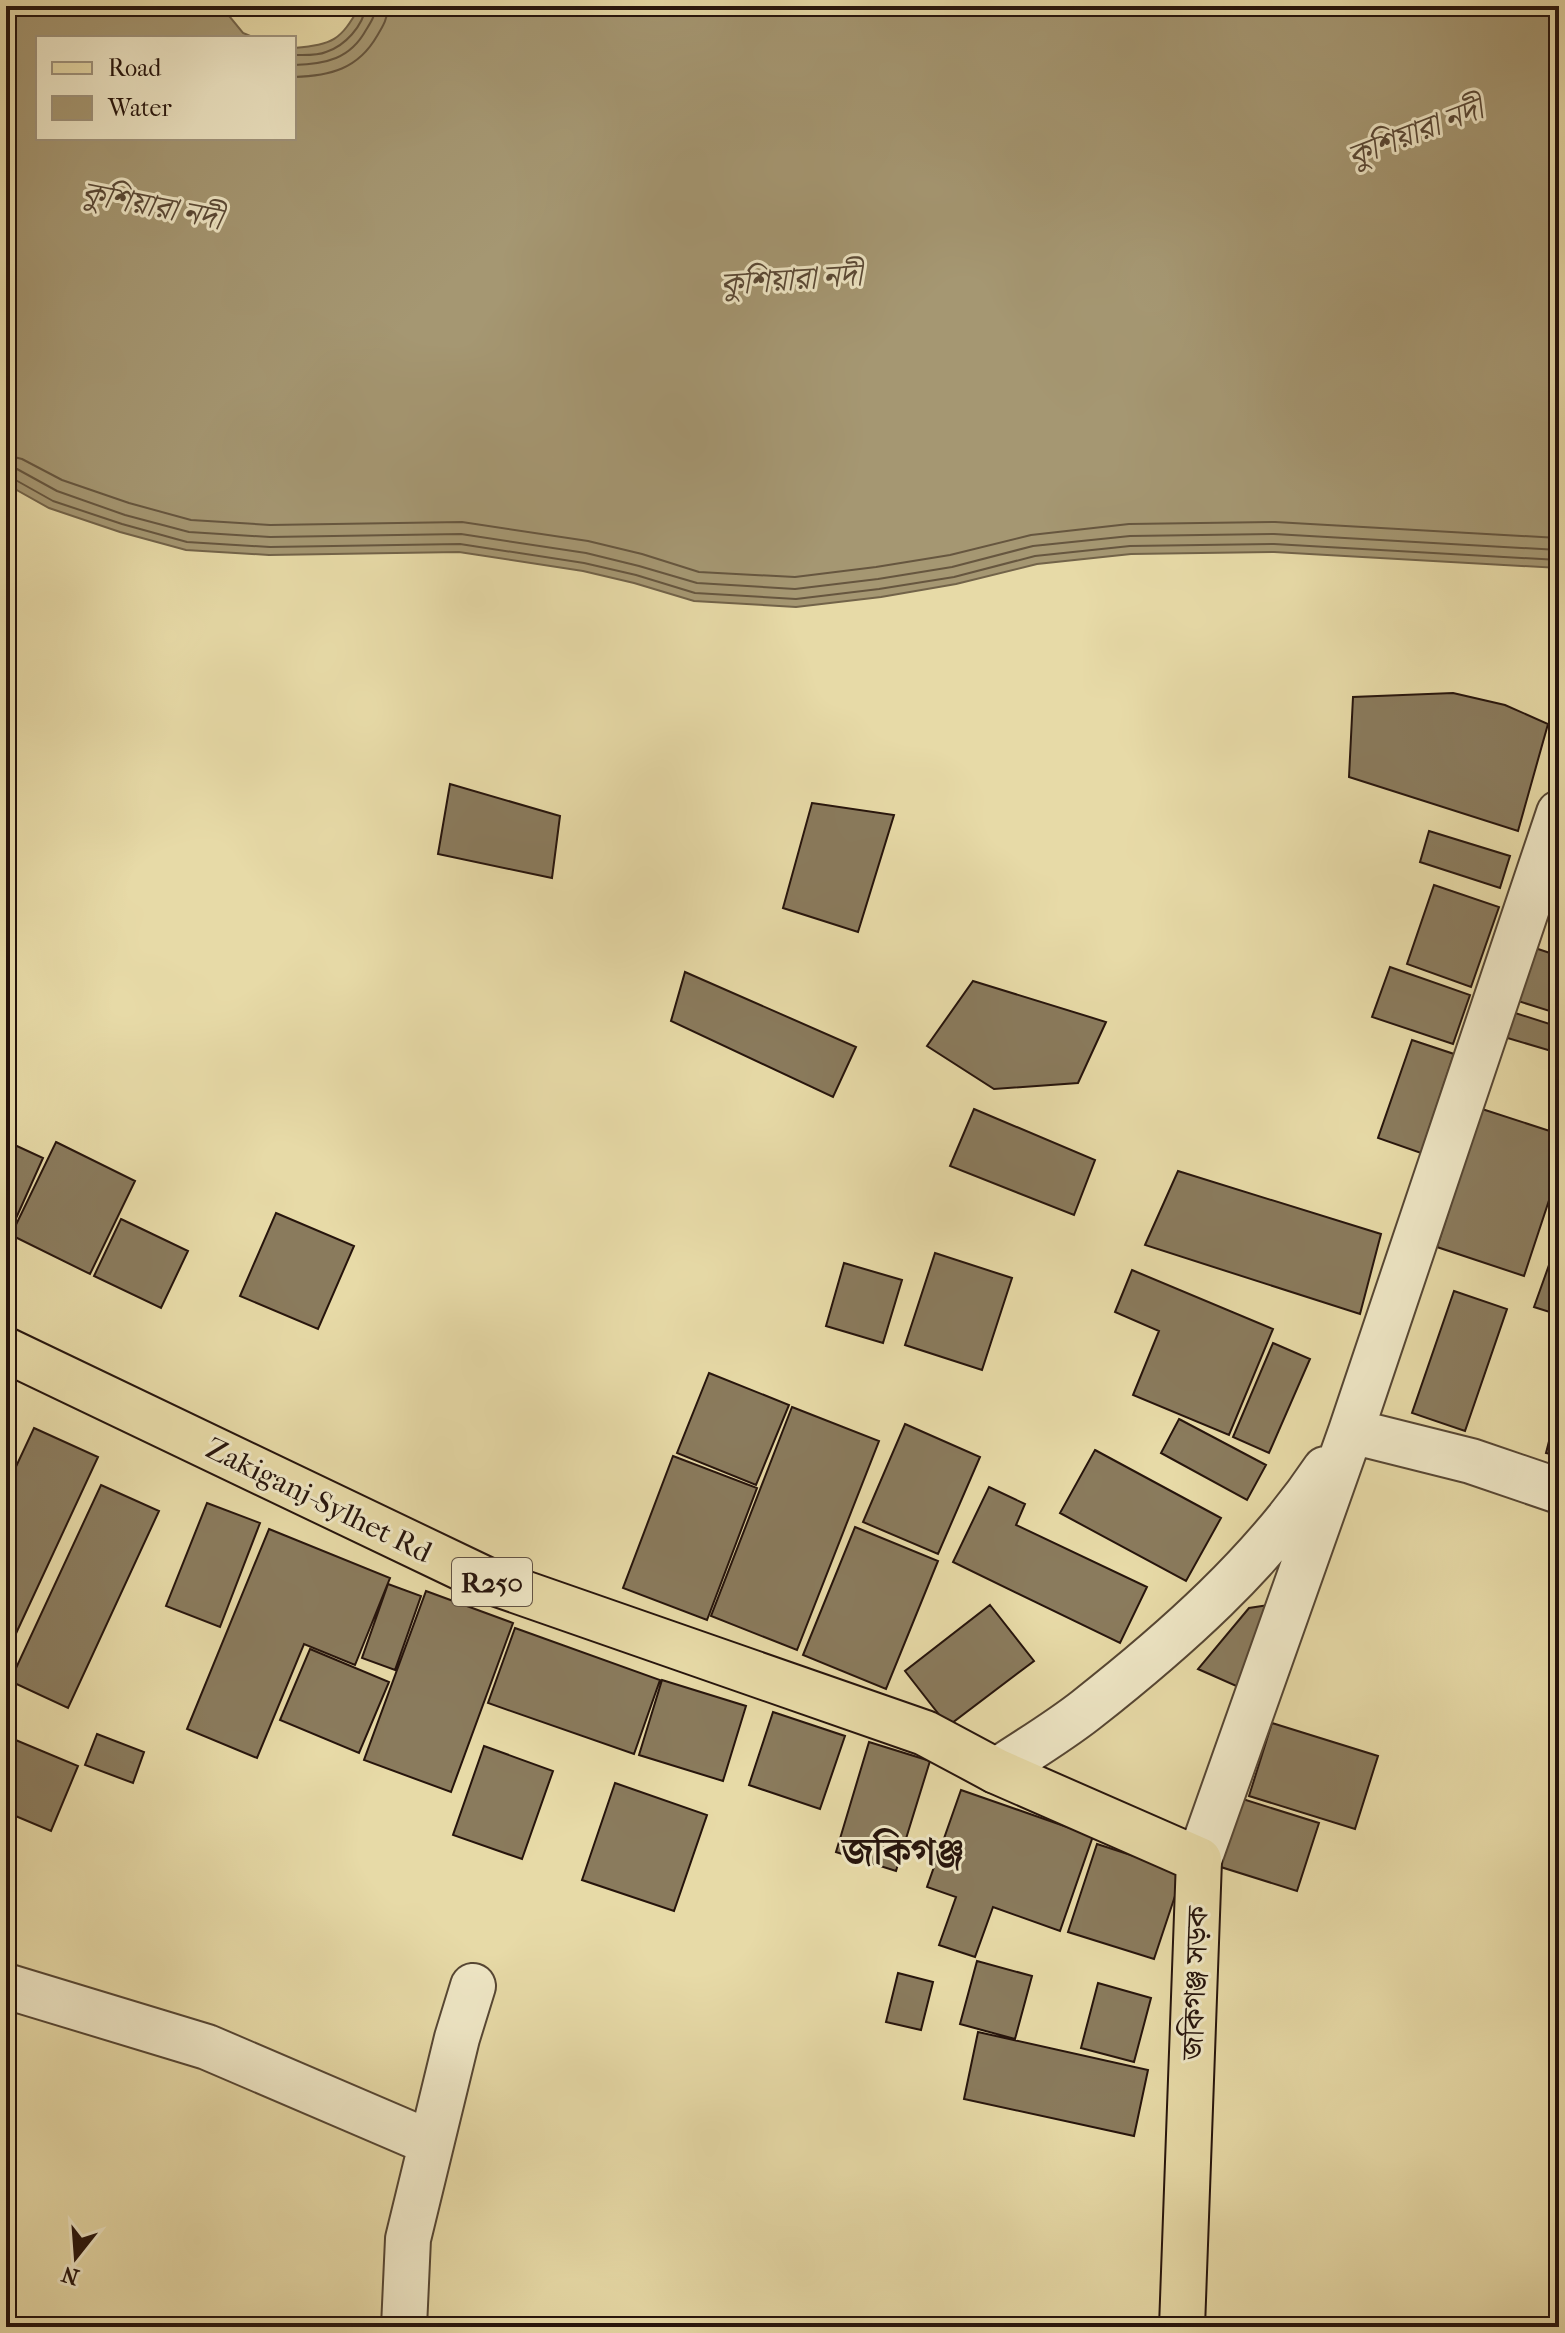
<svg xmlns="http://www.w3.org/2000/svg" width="1565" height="2333" font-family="'IM FELL French Canon','Noto Serif Bengali',serif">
<rect width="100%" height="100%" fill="#e7daa7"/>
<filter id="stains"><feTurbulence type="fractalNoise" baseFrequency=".0025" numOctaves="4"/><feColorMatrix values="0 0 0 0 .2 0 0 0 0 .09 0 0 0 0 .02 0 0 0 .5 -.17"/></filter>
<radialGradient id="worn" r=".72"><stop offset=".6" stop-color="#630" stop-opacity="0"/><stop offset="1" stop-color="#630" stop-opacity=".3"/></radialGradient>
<!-- water -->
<path fill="#a59772" stroke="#726349" stroke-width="2" d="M6 6H221L243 33 255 38H38V138H294V48C334 44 340 41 360 6H1559V568L1274 552 1131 554 1037 564 956 584 881 597 796 607 694 601 634 583 583 571 459 552 269 555 186 550 120 532 49 508 6 484Z"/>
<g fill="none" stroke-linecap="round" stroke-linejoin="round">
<!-- shore -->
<path stroke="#66563f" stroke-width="2" d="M294 55C304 55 317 56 326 52 345 46 363 26 366 6
M294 65C326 64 350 59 366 30 371 22 375 16 376 6
M294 77C330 76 358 69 377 36 383 26 388 18 388 6
M6 455 22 459 62 480 129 503 191 520 270 525 462 522 588 541 642 554 699 572 795 577 876 567 950 555 1031 535 1129 524 1275 522 1559 538
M6 467 17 469 57 491 125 515 189 532 270 537 461 534 586 553 639 566 697 583 795 589 878 579 952 567 1033 546 1130 536 1274 534 1559 550
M6 478H12L53 501 122 524 187 542 270 547 460 544 584 563 636 575 695 593 796 599 879 589 954 577 1035 556 1130 546 1274 544 1559 560"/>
</g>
<!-- building -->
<path fill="#8a7b5d" stroke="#26140c" stroke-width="2" d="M1453 693 1505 705 1548 724 1518 831 1349 777 1353 697Z
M450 784 560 816 552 878 438 854Z
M812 803 894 815 858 932 783 908Z
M1429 831 1510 856 1500 888 1420 862Z
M1559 859V920L1540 913Z
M1434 885 1499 907 1471 987 1407 964Z
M1529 946 1559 956V1014L1512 999Z
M1390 967 1470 995 1453 1044 1372 1017Z
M685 972 856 1047 833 1097 671 1021Z
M973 981 1106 1022 1078 1083 994 1089 927 1046Z
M1509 1011 1559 1027 1558 1053 1501 1036Z
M1412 1040 1454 1054 1421 1153 1378 1138Z
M974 1109 1095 1160 1074 1215 950 1166Z
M1482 1109 1559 1134V1170L1524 1276 1437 1247Z
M6 1141 43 1158 9 1234 6 1233Z
M56 1142 135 1181 90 1274 11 1235Z
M1178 1171 1381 1234 1360 1314 1145 1245Z
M276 1213 354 1246 318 1329 240 1296Z
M121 1219 188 1251 161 1308 94 1276Z
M1559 1237V1315L1534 1307Z
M935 1253 1012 1278 982 1370 905 1345Z
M844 1263 902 1280 883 1343 826 1326Z
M1132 1270 1273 1329 1229 1435 1133 1395 1159 1331 1115 1312Z
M1454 1291 1507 1309 1465 1431 1412 1413Z
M1273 1343 1310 1359 1269 1453 1233 1437Z
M709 1373 789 1405 756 1485 677 1453Z
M1559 1402V1456L1546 1453Z
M792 1407 879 1441 797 1650 711 1616Z
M1179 1419 1266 1465 1247 1500 1161 1453Z
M905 1424 980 1457 938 1554 863 1522Z
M34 1428 98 1457 6 1655V1488Z
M1095 1450 1221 1518 1186 1581 1060 1513Z
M673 1456 757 1488 707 1620 623 1588Z
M101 1485 159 1511 68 1708 10 1681Z
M989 1487 1025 1504 1016 1525 1147 1587 1120 1643 953 1562Z
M207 1503 260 1523 220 1627 166 1606Z
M855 1527 938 1561 886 1689 803 1655Z
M269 1529 390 1578 355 1665 304 1644 257 1758 187 1729Z
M388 1584 421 1596 395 1670 362 1658Z
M426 1591 513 1623 451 1792 364 1760Z
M1281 1603 1243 1689 1198 1669 1249 1608Z
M990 1605 1034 1661 948 1726 905 1671Z
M515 1628 660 1680 634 1754 488 1703Z
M310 1649 389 1682 359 1753 280 1720Z
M662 1680 746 1706 723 1781 639 1755Z
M773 1712 845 1736 820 1809 749 1785Z
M1272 1723 1378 1756 1355 1829 1249 1796Z
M97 1734 144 1752 133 1783 85 1765Z
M6 1736 78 1766 51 1831 6 1812Z
M869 1742 930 1761 896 1871 836 1852Z
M484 1746 553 1771 522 1859 453 1835Z
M615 1783 707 1815 674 1911 582 1880Z
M961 1790 1093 1836 1060 1931 993 1907 975 1957 939 1945 956 1897 927 1887Z
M1230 1795 1319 1823 1297 1891 1208 1863Z
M1097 1844 1183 1872 1154 1959 1068 1932Z
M977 1961 1032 1976 1015 2039 960 2024Z
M898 1973 933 1982 921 2030 886 2022Z
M1098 1983 1151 1998 1134 2062 1081 2048Z
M978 2032 1148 2070 1134 2136 964 2099Z"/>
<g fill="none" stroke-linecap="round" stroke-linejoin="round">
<defs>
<path id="minor" d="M1351 1431 1471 1461 1559 1491
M996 1771C1026 1751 1058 1732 1086 1710 1175 1640 1262 1563 1325 1469
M1199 1860 1351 1431 1559 813
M6 1986 207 2047 431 2143
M404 2327 408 2239 457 2038 473 1986"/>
<path id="major" d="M6 1350 489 1581 925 1733 996 1771 1199 1860 1182 2327"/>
</defs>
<!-- minor casing -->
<use href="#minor" stroke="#564633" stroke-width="48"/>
<!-- major casing -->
<use href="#major" stroke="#26140c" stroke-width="48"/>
<!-- minor -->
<use href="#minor" stroke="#efe7c6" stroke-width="44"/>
<!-- major -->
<use href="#major" stroke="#e7daa7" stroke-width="44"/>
</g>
<g text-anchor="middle" stroke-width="6" stroke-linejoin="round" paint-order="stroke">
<!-- shield labels -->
<rect fill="#efe7c6" stroke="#625344" stroke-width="2" x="452" y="1558" width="80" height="48" rx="6"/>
<g font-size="28" font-weight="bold" fill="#26140c">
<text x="492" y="1592">R250</text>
</g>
<!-- street labels -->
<g font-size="30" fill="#26140c" stroke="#efe7c6">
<text transform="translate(319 1500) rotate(26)" y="10">Zakiganj-Sylhet Rd</text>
<text transform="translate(1195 1983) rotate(-88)" y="10">জকিগঞ্জ সড়ক</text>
</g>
<!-- water labels -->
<g font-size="32" font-style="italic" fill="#594835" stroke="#efe7c6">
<text transform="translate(1415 132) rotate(-21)" y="11">কুশিয়ারা নদী</text>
<text transform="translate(152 205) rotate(11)" y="11">কুশিয়ারা নদী</text>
<text transform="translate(791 279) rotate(-4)" y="11">কুশিয়ারা নদী</text>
</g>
<!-- district labels -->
<g font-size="38" font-weight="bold" fill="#26140c" stroke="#efe7c6">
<text x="903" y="1864">জকিগঞ্জ</text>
</g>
</g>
<!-- margin -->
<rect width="1565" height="2333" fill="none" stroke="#e7daa7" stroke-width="32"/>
<rect x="8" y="8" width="1549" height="2317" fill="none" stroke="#26140c" stroke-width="4"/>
<rect x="16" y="16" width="1533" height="2301" fill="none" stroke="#26140c" stroke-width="2"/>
<!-- legend -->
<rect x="36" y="36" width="260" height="104" fill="#efe7c6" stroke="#9f937c" stroke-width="2"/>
<rect x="52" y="62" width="40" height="12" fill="#e7daa7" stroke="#9f937c" stroke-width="2"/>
<text x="108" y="76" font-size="24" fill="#26140c">Road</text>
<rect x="52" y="96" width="40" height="24" fill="#a59772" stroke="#9f937c" stroke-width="2"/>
<text x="108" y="116" font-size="24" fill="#26140c">Water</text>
<!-- north arrow -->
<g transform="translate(76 2257) rotate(197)" stroke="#efe7c6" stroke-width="6" paint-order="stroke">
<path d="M0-6L14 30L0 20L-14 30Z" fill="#26140c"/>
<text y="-12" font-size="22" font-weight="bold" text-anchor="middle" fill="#26140c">N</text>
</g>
<rect width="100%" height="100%" filter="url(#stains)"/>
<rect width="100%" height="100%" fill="url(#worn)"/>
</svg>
